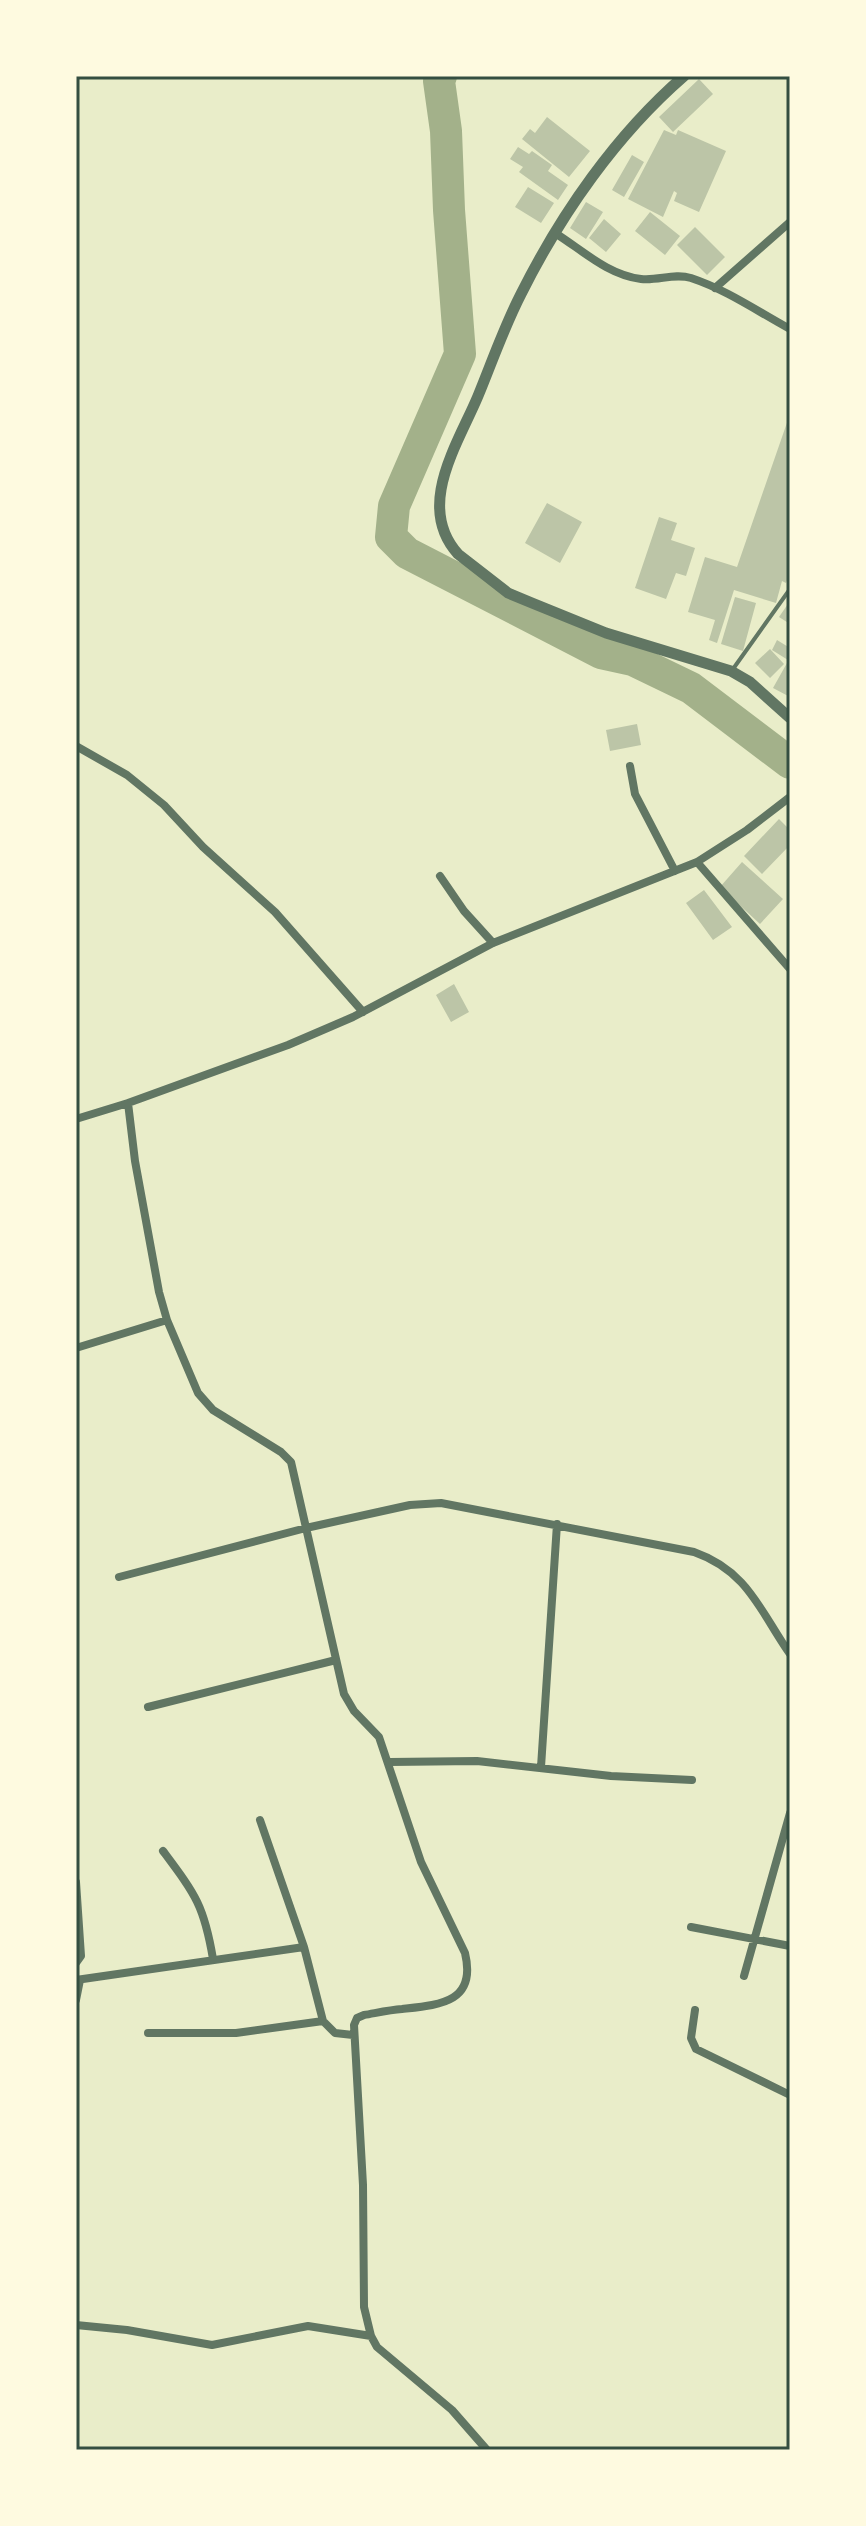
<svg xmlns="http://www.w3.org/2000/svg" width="866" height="2526" font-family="'Times New Roman',serif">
<rect width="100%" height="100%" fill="#e9edc9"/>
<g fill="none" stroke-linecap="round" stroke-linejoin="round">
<!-- river -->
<path stroke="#a3b18a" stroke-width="32" d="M441 76 439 81 446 131 449 210 460 354 394 506 391 537 407 553 601 653 633 660 691 688 790 763"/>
</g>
<!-- building -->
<path fill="#bcc5a7" d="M699 79 713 94 673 132 659 117Z
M547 117 590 151 569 177 522 139 530 129 535 133Z
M664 130 676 135 678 130 726 151 699 212 674 201 677 193 674 191 663 217 628 199Z
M518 147 529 154 532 151 552 165 548 171 568 185 558 200 519 172 523 167 510 159Z
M632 155 644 162 624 197 612 190Z
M528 187 554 203 541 223 515 207Z
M586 202 603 212 586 239 570 228Z
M650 212 680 236 665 255 635 231Z
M604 219 621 234 606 252 589 238Z
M695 227 725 257 707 275 677 245Z
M790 414V573L786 583 782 581 776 603 734 590 717 643 709 640 715 620 688 612 705 557 737 567Z
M547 503 582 522 560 563 525 543Z
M659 517 677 523 671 540 695 548 686 576 676 573 666 599 635 588Z
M735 597 756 603 743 651 721 644Z
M790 601V624L779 617Z
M777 640 790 648 788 660 772 650Z
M770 649 784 664 770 678 755 663Z
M787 663 790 664V697L773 688Z
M637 724 641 745 610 751 606 730Z
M779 819 790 830V845L762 874 744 856Z
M742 862 783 899 760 924 720 887Z
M704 890 732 927 713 940 686 903Z
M454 984 469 1012 451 1022 436 995Z"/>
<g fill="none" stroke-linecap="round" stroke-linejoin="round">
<!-- service -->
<path stroke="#617663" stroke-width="4" d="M733 669 790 589"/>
<!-- minor -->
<path stroke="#617663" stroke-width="8" d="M555 233C582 250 608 275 641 279 658 281 674 273 691 278 727 290 757 311 790 329
M715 288 790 222
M76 746 127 775 164 805 203 847 275 912 363 1012
M630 766 635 794 675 871
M697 862 790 969
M440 876 464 911 493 943
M76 1119 128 1103
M76 1348 167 1320
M119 1577 306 1528 410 1505 441 1503 694 1552C748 1571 760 1611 790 1654
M148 1707 336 1660
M390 1762 477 1761 611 1776 692 1780
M541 1767 557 1524
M260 1820 304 1947 323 2021 335 2033 353 2035
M163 1851C195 1894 204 1905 213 1959
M76 1882 81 1956 76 1963
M691 1927 790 1946
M744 1976 790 1813
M76 1980 304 1947
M76 2000 80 1980
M695 2010 691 2038 696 2049 790 2095
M148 2033H236L323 2021
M76 2325 127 2330 212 2345 308 2326 371 2336
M487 2450 452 2410 377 2347 371 2336 364 2307 363 2185 354 2025 357 2018 364 2015C376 2013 389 2010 402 2009 439 2005 477 2003 465 1953L421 1862 379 1737 354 1711 344 1694 291 1462 281 1452 213 1410 198 1393 167 1320 159 1292 135 1161 128 1103 288 1045 353 1017 493 943 697 862 747 830 790 797"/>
<!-- tertiary -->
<path stroke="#617663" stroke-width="11" d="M684 76C616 135 561 214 521 294 504 327 492 362 478 396 458 444 415 506 458 554L508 593 532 603 606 633 731 671 750 682 790 718"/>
</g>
<!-- border -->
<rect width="866" height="2526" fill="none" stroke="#fefae0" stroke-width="156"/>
<rect x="78" y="78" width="710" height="2370" fill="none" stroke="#344e41" stroke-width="3"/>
</svg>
